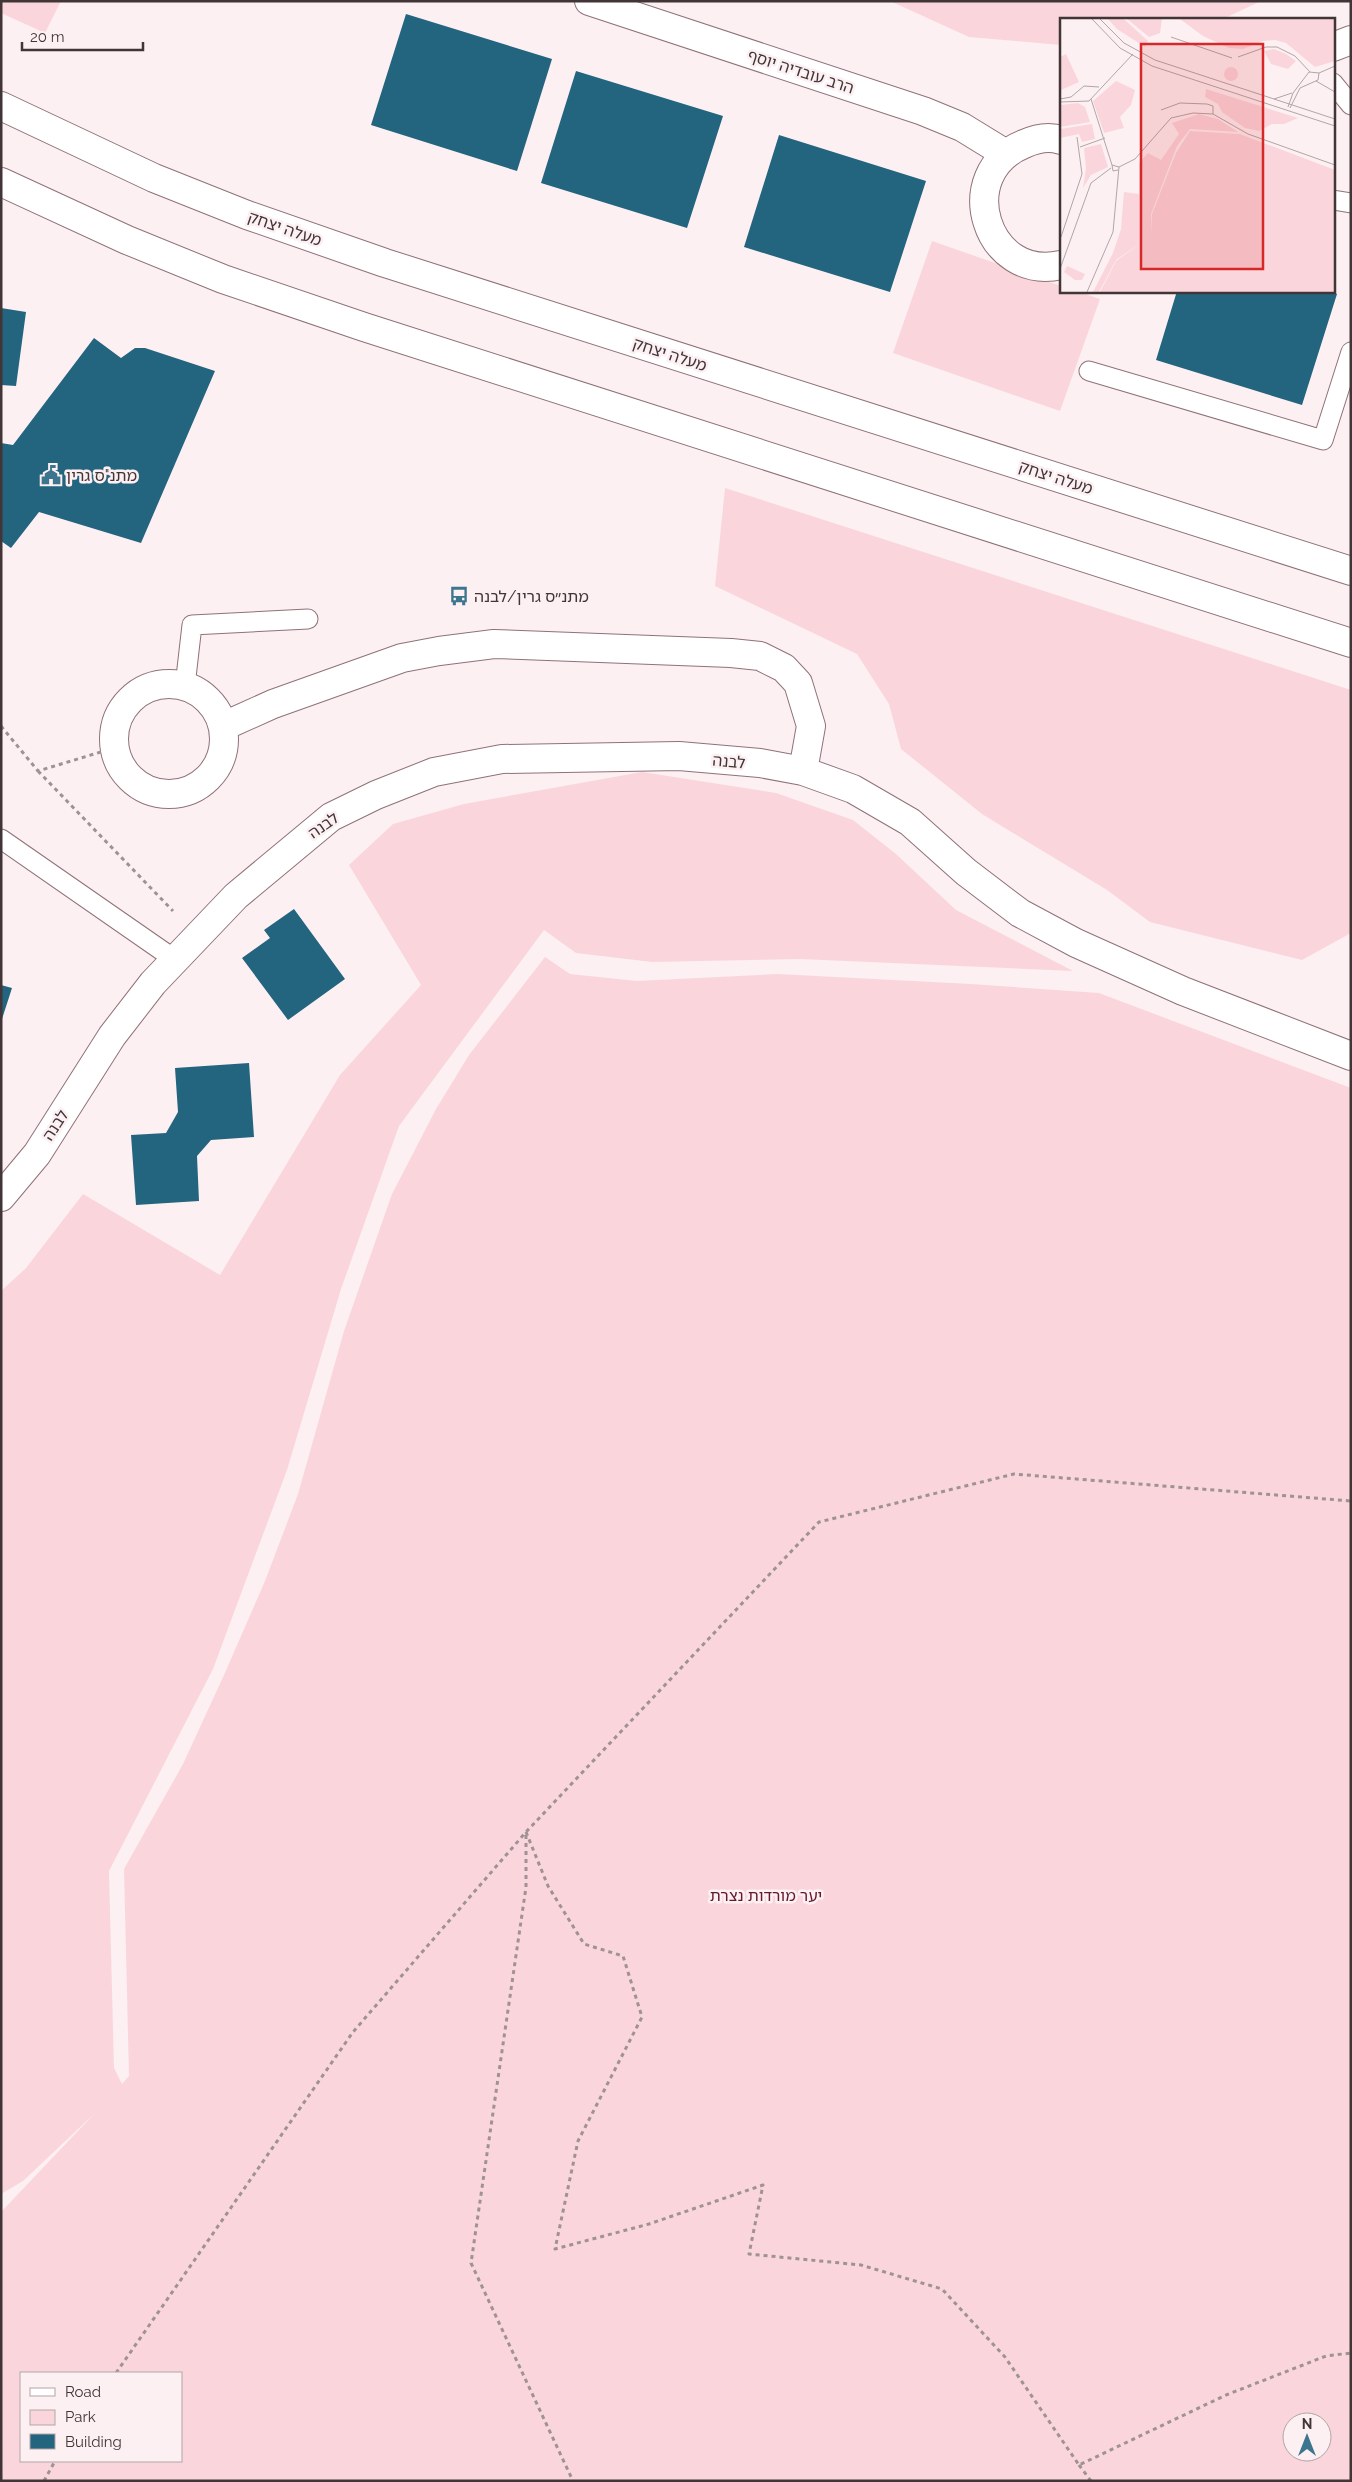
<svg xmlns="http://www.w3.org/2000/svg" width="1352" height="2482" font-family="Raleway,'Noto Sans Hebrew',sans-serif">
<rect width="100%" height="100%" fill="#fdf0f2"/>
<!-- green -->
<path fill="#fad6dc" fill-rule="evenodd" d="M1 1H61L45 33 1 13Z
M890 1H1261L1223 19H1061V45L969 37Z
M932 241 1061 286V291H1077L1100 299 1060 411 893 353Z
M725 488 1351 690V933L1302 960 1150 922 1107 890 982 814 901 749 889 704 857 654 715 586Z
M642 772 776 793 853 820 896 854 956 910 1073 971 800 959 652 962 576 953 544 930 399 1126 341 1289 287 1470 213 1669 109 1871 114 2068 122 2084 129 2076 124 1869 183 1764 224 1675 265 1581 298 1494 344 1331 392 1194 436 1109 469 1055 545 957 570 974 637 981 778 974 971 984 1099 993 1351 1088V2481H1V2212L94 2114 23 2181 1 2194V1291L26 1268 83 1194 220 1275 340 1075 421 985 349 865 393 824 464 804ZM181 2373V2461H21V2373ZM1292 2422H1322V2452H1292Z"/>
<!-- building -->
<path fill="#23647f" d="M406 14 552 59 517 171 371 125Z
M576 71 723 116 687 228 541 183Z
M779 135 926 181 890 292 744 247Z
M1177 291H1330L1337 294 1302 405 1156 360Z
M1 308 26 312 16 386 1 385Z
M94 338 121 358 135 348H145L215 371 141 543 39 512 11 548 1 541V443L13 445Z
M294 909 345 979 288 1020 242 958 270 938 264 930Z
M1 985 12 988 2 1019H1Z
M249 1063 254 1137 211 1140 197 1156 199 1201 136 1205 131 1135 166 1133 178 1112 175 1068Z"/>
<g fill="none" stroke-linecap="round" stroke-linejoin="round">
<defs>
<path id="service" d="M1333 83 1351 105
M1333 200 1351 203
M1089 371 1323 440 1351 352
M185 686 192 625 308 619
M1 839 174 959"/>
<path id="minor" d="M589 1 923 111 962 127 1006 154
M1333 47 1351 40
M1061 140C1049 136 1035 139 1024 144 952 173 986 282 1061 265
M114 739a55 55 0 1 1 110 0a55 55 0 1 1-110 0Z
M224 726 273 704 402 658 439 651 494 644 731 653 760 656 784 668 798 683 811 726 803 771
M1 1197 37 1154 112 1036 153 983 236 896 331 817 376 795 434 772 502 759 679 756 760 763 803 771 853 789 910 822 966 872 1020 913 1076 943 1183 991 1351 1056"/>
<path id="tertiary" d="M1 106 154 178 247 215 385 263 1351 571
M1 182 127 240 223 279 364 327 1351 643"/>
</defs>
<!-- service casing -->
<use href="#service" stroke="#8f7277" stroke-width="21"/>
<!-- minor casing -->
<use href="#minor" stroke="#8f7277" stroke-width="30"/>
<!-- tertiary casing -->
<use href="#tertiary" stroke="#8f7277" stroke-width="30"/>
<!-- path -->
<path stroke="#9f9294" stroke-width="3" stroke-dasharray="4 4" stroke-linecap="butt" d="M1 726 38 771 114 748
M38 771 173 911
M526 1832 548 1886 584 1944 623 1956 642 2017 578 2141 555 2249 649 2224 763 2185 749 2254 861 2265 942 2289 1005 2357 1079 2465 1226 2395 1326 2356 1351 2353
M526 1835V1887L471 2263 573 2481
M116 2373 353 2032 526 1832 819 1522 1014 1474 1351 1501
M1079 2465 1091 2481
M44 2481 55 2461"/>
<!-- service -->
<use href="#service" stroke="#fff" stroke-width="19"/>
<!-- minor -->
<use href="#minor" stroke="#fff" stroke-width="28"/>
<!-- tertiary -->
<use href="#tertiary" stroke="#fff" stroke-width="28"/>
</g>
<!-- icons -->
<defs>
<symbol id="civic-bare" viewBox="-9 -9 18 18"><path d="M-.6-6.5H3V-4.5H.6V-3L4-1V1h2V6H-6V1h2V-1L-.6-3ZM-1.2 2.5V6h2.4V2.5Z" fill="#3c758e" stroke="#fdf0f2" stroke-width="2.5" paint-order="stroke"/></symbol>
<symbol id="bus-bare" viewBox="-9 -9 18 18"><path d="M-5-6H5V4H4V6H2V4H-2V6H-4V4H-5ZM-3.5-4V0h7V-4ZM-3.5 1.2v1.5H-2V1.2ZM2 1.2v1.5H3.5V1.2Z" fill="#3c758e" stroke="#fdf0f2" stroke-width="2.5" paint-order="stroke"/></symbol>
</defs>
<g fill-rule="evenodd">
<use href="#civic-bare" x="37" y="461" width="28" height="28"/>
<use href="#bus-bare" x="445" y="582" width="28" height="28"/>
</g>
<g text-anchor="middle" stroke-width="5" stroke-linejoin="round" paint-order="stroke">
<!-- street labels -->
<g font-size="16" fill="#423537" stroke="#fdf0f2">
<text transform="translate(801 71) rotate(18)" y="6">הרב עובדיה יוסף</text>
<text transform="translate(285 228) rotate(19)" y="6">מעלה יצחק</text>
<text transform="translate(670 354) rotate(18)" y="6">מעלה יצחק</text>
<text transform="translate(1056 477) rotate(18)" y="6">מעלה יצחק</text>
<text transform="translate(729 761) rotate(5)" y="6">לבנה</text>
<text transform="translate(323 825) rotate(-35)" y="6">לבנה</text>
<text transform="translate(55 1125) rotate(-57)" y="6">לבנה</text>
</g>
<!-- poi labels -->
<g font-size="16" fill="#423537" stroke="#fdf0f2" text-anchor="start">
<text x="66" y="481">מתנ"ס גרין</text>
<text x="474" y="602">מתנ״ס גרין/לבנה</text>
</g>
<!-- park labels -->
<g font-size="16" fill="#63182f" stroke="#fdf0f2">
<text x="766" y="1901">יער מורדות נצרת</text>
</g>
</g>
<!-- overview -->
<g transform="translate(1060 18)">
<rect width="275" height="275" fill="#fdf0f2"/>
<path d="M48 1H64L88 23 85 29 57 11ZM67 1H102L100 15 89 19ZM120 1H275V43L255 49 226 25 215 22 203 23 183 31 169 30 143 18ZM214 31 226 36 236 43 228 51 211 46 204 33ZM6 36 19 64 1 72 0 39ZM164 56a7 7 0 1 1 14 0a7 7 0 1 1-14 0ZM56 63 75 72 71 87 60 99 64 110 44 115 33 83ZM146 71 238 100 224 106H212L199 113 185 110 162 94 158 86 145 79ZM18 85 25 89 30 104 0 109V87ZM139 96 158 101 178 114 130 111 117 128 91 196 92 215V196L116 135 130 113 180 116 275 152V274H40L56 243 82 224 56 242 39 274H33L53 235 61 211 64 174 79 176V145L88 135 101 142 119 116 112 105ZM32 106 35 121 22 124 19 116 0 120V111ZM41 126 48 149 31 157 23 170 26 150 24 130ZM7 248 25 256 22 262H15L4 254Z" fill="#fad6dc"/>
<path fill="none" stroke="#b2a5a7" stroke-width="1" d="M32 1 60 30 92 48 275 108M40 1 64 25 95 42 275 101M111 19 172 40M178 39 206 29H217L235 38 250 54M259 55 275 48M256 63 275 74M0 81 11 79 24 68 39 69M31 81 52 147M214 81 232 75M0 84 29 83 73 36M228 89 233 75 249 54 259 55M230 90 240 70 258 62 259 55M101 92 120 85 147 86 153 88V96M20 129 45 120M59 149 75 141 111 100 133 95 153 96 188 116 275 147M1 219 22 156 17 119M0 251 31 165 51 150M27 274 53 214 59 149 52 147 53 153 58 152"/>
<path fill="#d62828" fill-opacity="0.15" stroke="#d62828" stroke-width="2.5" d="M81 26H203V251H81Z"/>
<rect width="275" height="275" fill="none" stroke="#423537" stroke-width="2.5"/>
</g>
<!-- border -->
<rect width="1352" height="2482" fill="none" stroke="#423537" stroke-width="5"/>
<!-- legend -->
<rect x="20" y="2372" width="162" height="90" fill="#fdf0f2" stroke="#b2a5a7"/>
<rect x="30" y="2388" width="25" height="8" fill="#ffffff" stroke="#b2a5a7"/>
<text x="65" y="2397" font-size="15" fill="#423537">Road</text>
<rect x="30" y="2410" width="25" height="15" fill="#fad6dc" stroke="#b2a5a7"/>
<text x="65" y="2422" font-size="15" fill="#423537">Park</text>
<rect x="30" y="2434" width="25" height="15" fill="#23647f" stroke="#b2a5a7"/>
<text x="65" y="2447" font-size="15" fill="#423537">Building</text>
<!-- north arrow -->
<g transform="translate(1307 2437)"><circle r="24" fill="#fdf0f2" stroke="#b2a5a7"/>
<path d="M0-4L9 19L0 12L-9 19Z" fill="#3c758e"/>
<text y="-8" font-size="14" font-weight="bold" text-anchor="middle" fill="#423537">N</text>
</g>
<!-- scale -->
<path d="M22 42v8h121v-8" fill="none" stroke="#423537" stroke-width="2.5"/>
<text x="30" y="42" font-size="15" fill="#423537" stroke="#fdf0f2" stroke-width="4" paint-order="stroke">20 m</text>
</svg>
